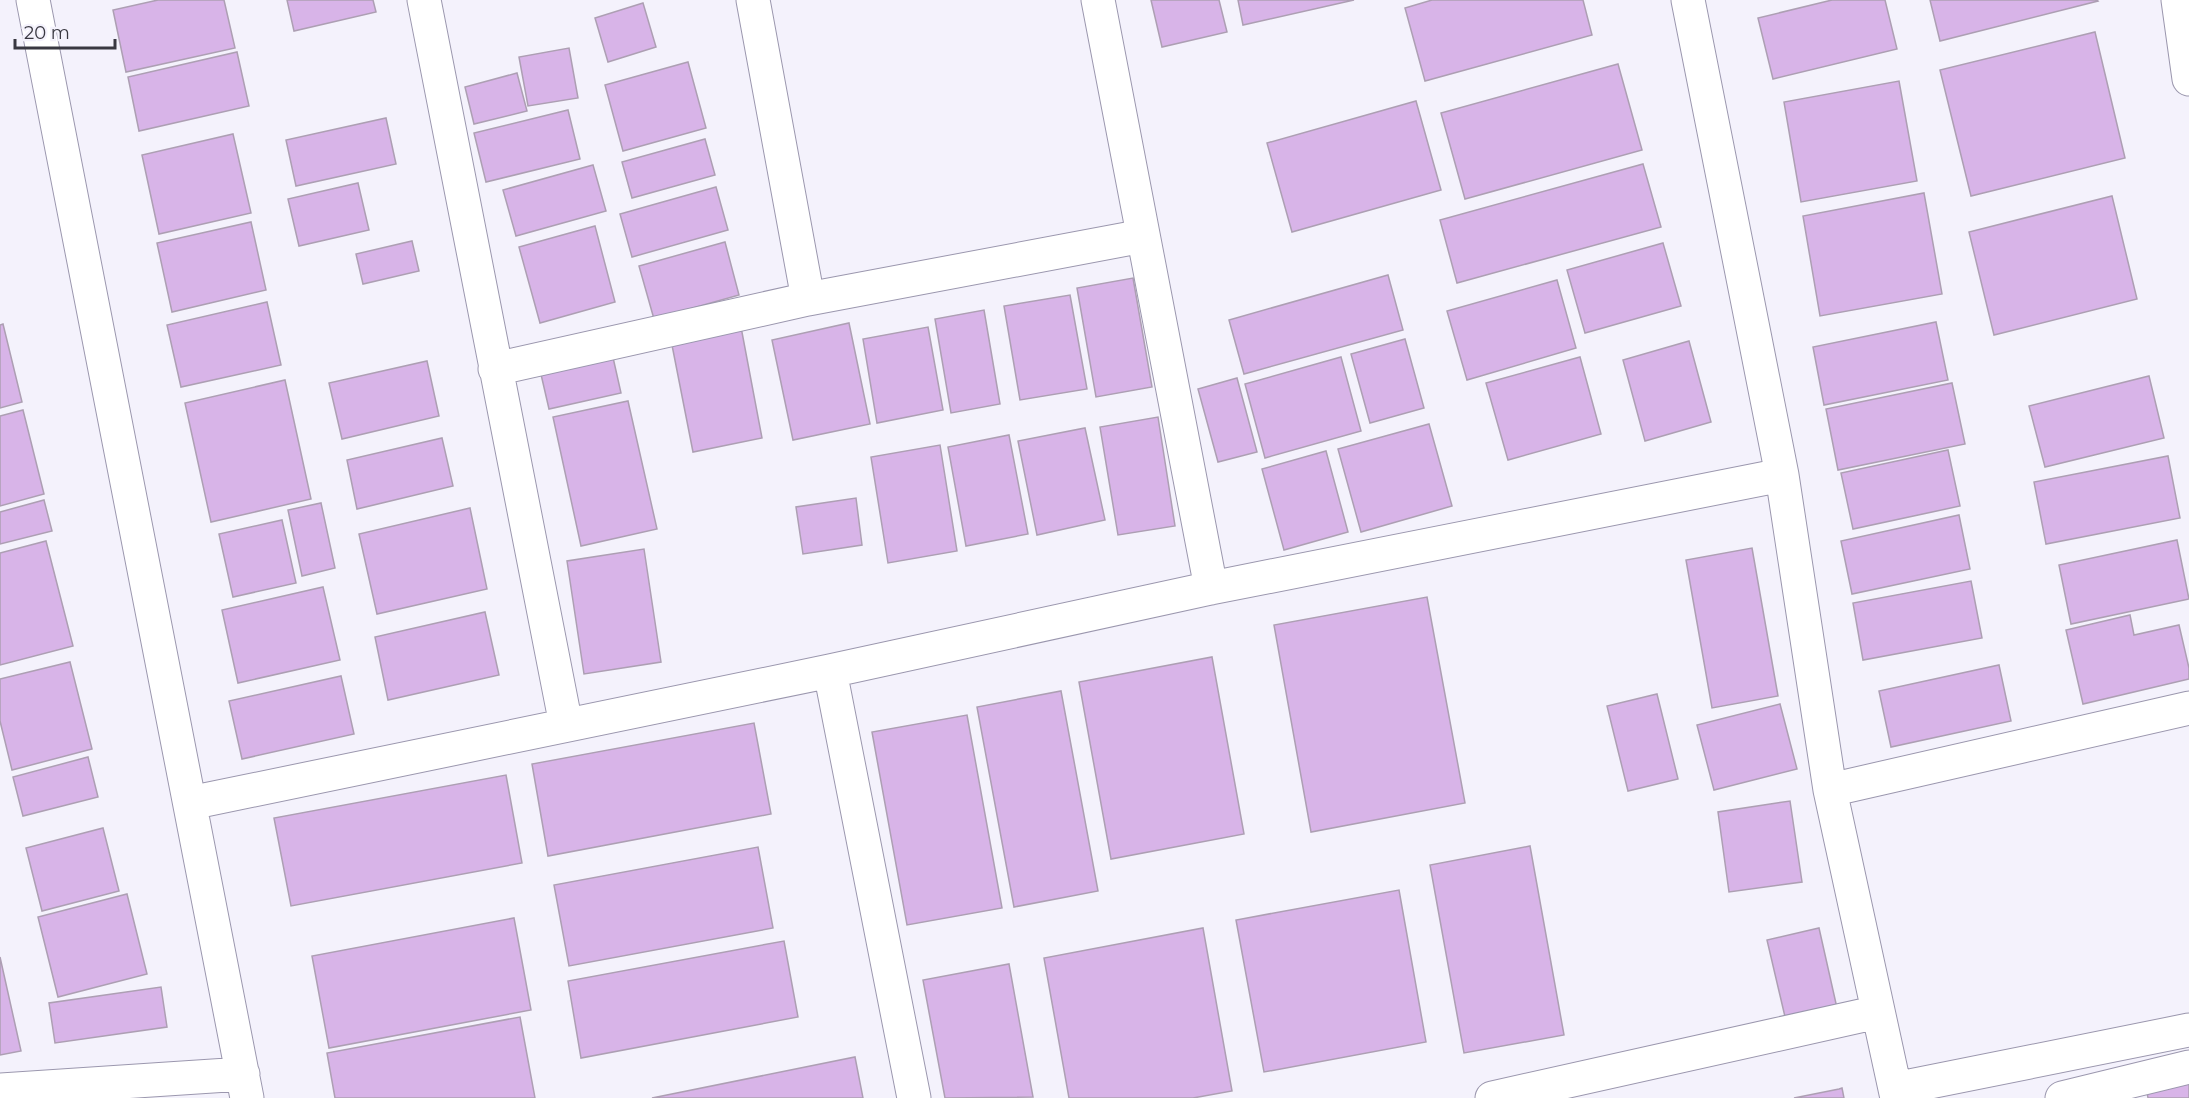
<svg xmlns="http://www.w3.org/2000/svg" width="2189" height="1098" font-family="Montserrat,sans-serif">
<rect width="100%" height="100%" fill="#f4f2fc"/>
<!-- building -->
<path fill="#d8b4e8" stroke="#ad9fb3" stroke-width="1.5" d="M158 0H224L235 48 126 72 113 10Z
M287 0H373L376 12 294 31Z
M1151 0H1219L1227 32 1162 47Z
M1238 0H1354L1243 25Z
M1432 0H1583L1592 35 1425 81 1405 8Z
M1832 0H1885L1897 49 1773 79 1758 18Z
M1930 0H2097L2098 1 1940 41Z
M643 3 656 47 608 62 595 18Z
M2095 32 2125 158 1971 196 1940 70Z
M569 48 578 98 528 106 519 57Z
M237 52 249 106 139 131 128 77Z
M688 62 706 128 623 151 605 85Z
M1618 64 1642 150 1465 199 1441 113Z
M517 73 527 111 474 124 465 87Z
M1899 81 1917 181 1801 202 1784 102Z
M1416 101 1441 190 1292 232 1267 143Z
M568 110 580 159 486 182 474 133Z
M386 118 396 164 296 186 286 140Z
M233 134 251 213 159 234 142 155Z
M705 139 715 175 632 198 622 162Z
M1643 164 1661 227 1457 283 1440 220Z
M593 165 606 211 516 236 503 190Z
M358 183 369 230 299 246 288 199Z
M716 187 728 230 632 257 620 214Z
M1924 193 1942 294 1820 316 1803 216Z
M2112 196 2137 299 1994 335 1969 232Z
M251 222 266 290 172 312 157 243Z
M595 226 615 302 540 323 519 247Z
M412 241 419 271 363 284 356 254Z
M725 242 739 295 654 319 639 266Z
M1663 243 1681 306 1585 333 1567 270Z
M1388 275 1403 330 1244 374 1229 320Z
M1133 278 1152 387 1096 397 1077 288Z
M1557 280 1576 348 1467 380 1447 311Z
M1070 295 1087 389 1020 400 1004 306Z
M267 302 281 365 181 387 167 325Z
M984 310 1000 404 951 413 935 319Z
M1936 322 1948 380 1824 405 1813 347Z
M849 323 870 424 793 440 772 340Z
M3 324 22 402 0 408V325Z
M741 327 762 438 693 452 671 340Z
M928 327 943 410 877 423 863 339Z
M1405 339 1424 408 1370 423 1351 354Z
M1689 341 1711 422 1645 441 1623 360Z
M612 353 621 393 549 409 540 370Z
M1341 357 1361 431 1265 458 1245 384Z
M1580 357 1601 434 1508 460 1486 383Z
M427 361 439 416 342 439 329 383Z
M2149 376 2164 438 2045 467 2029 406Z
M1237 378 1257 452 1218 462 1198 389Z
M285 380 311 499 211 522 185 403Z
M1952 383 1965 444 1838 470 1826 409Z
M628 401 657 529 581 546 553 417Z
M23 410 44 494 0 506V416Z
M1158 417 1175 526 1118 535 1100 427Z
M1429 424 1452 506 1361 532 1338 449Z
M1085 428 1105 520 1037 535 1018 441Z
M1009 435 1028 534 966 546 948 447Z
M442 438 453 486 357 509 347 460Z
M940 445 957 551 888 563 871 457Z
M1948 450 1960 506 1853 529 1841 473Z
M1326 451 1348 532 1284 550 1262 469Z
M2168 456 2180 518 2046 544 2034 482Z
M856 498 862 545 803 554 796 507Z
M44 500 52 531 0 544V512Z
M321 503 335 568 302 576 288 510Z
M470 508 487 589 377 614 359 534Z
M1959 515 1970 569 1852 594 1841 541Z
M282 520 296 583 233 597 219 534Z
M2177 540 2189 599 2071 624 2059 565Z
M46 541 73 646 0 665V553Z
M1752 548 1778 696 1712 708 1686 560Z
M644 549 661 662 584 674 567 561Z
M1971 581 1982 638 1863 660 1853 603Z
M323 587 340 660 238 683 222 610Z
M1427 597 1465 803 1311 832 1274 625Z
M485 612 499 675 388 700 375 637Z
M2130 615 2134 635 2179 625 2189 668V679L2083 704 2066 630Z
M1212 657 1244 834 1111 859 1079 682Z
M70 662 92 749 12 770 0 721V679Z
M1999 665 2011 721 1891 747 1879 691Z
M341 676 354 734 242 759 229 701Z
M1061 691 1098 891 1014 907 977 707Z
M1657 694 1678 779 1628 791 1607 706Z
M1780 704 1797 769 1714 790 1697 725Z
M967 715 1002 908 907 925 872 732Z
M754 723 771 814 548 856 532 764Z
M88 757 98 797 23 816 13 777Z
M506 775 522 863 291 906 274 818Z
M1790 801 1802 882 1729 892 1718 812Z
M103 828 119 891 42 911 26 848Z
M1530 846 1564 1035 1464 1053 1430 865Z
M758 847 773 928 569 966 554 885Z
M1399 890 1426 1042 1264 1072 1236 920Z
M127 894 147 974 58 997 38 917Z
M514 918 531 1010 329 1048 312 956Z
M1203 928 1232 1091 1193 1098H1069L1044 958Z
M1819 928 1837 1008 1786 1021 1767 940Z
M784 941 798 1017 581 1058 568 981Z
M0 957 21 1051 0 1055Z
M1009 964 1033 1097 945 1098 923 980Z
M161 987 167 1027 55 1043 49 1003Z
M520 1017 535 1098H335L327 1053Z
M855 1057 863 1098H652Z
M2189 1078V1098H2148L2146 1086Z
M1842 1088 1844 1098H1794L1839 1089Z"/>
<g fill="none" stroke-linecap="round" stroke-linejoin="round">
<defs>
<path id="minor" d="M33 0 247 1098
M424 0 566 725
M753 0 808 299
M1098 0 1211 588
M1688 0 1782 475 1830 790 1897 1098
M2178 0 2189 79
M495 369 808 299 1143 236
M830 671 914 1098
M1830 790 2189 708
M190 803 830 671 1211 588 1782 475
M1895 1089 2189 1030
M0 1090 243 1074
M1492 1098 1878 1012
M2062 1098 2189 1067"/>
</defs>
<!-- minor casing -->
<use href="#minor" stroke="#9b97ae" stroke-width="35"/>
<!-- minor -->
<use href="#minor" stroke="#fff" stroke-width="33"/>
</g>
<!-- scale -->
<path d="M15 39v9h100v-9" fill="none" stroke="#393841" stroke-width="3"/>
<text x="24" y="39" font-size="18" fill="#393841" stroke="#f4f2fc" stroke-width="4.5" paint-order="stroke">20 m</text>
</svg>
